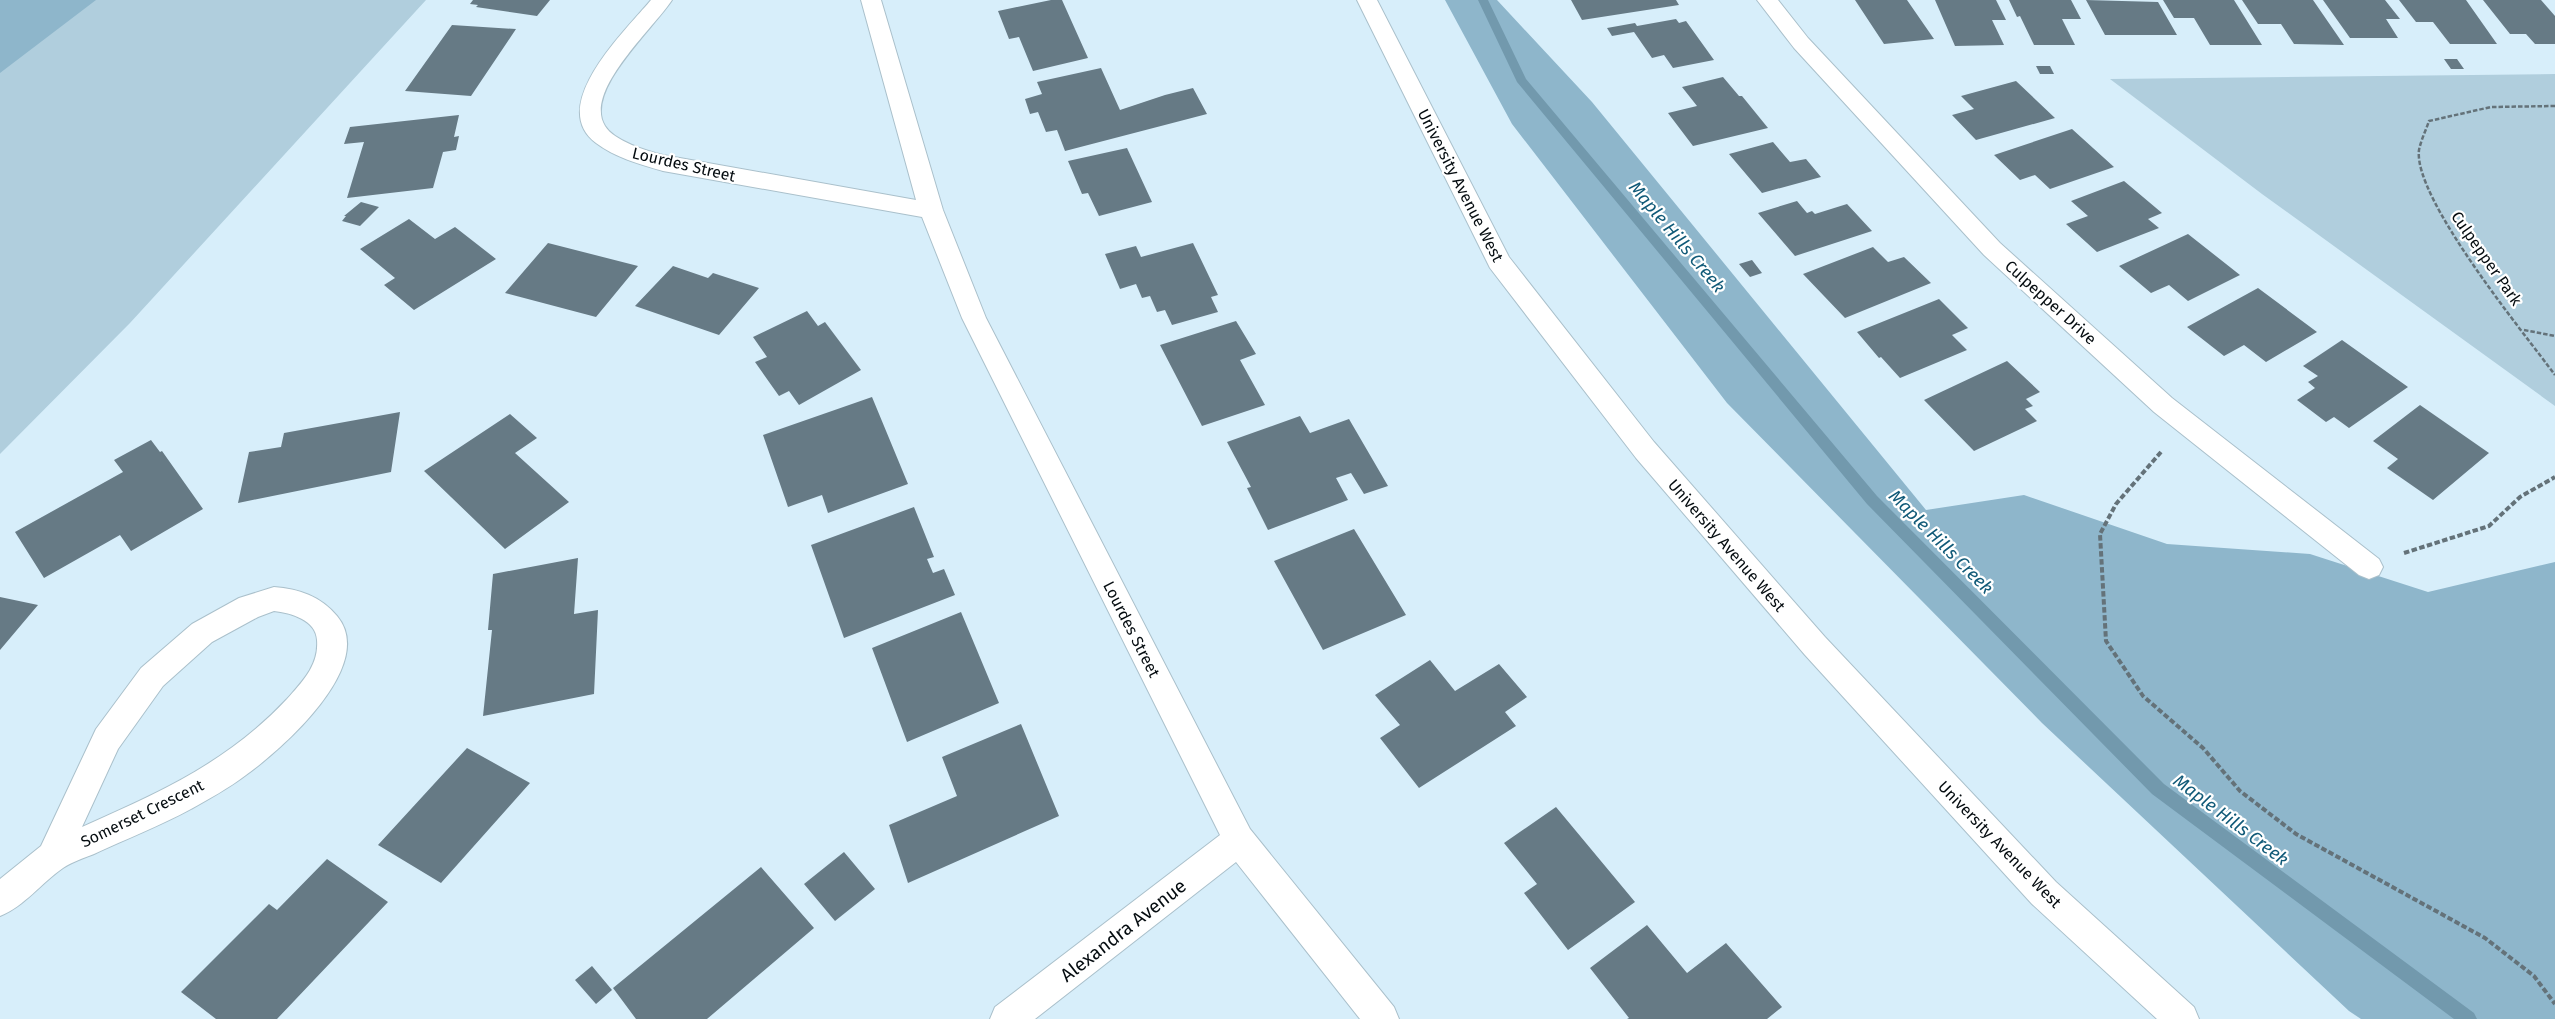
<svg xmlns="http://www.w3.org/2000/svg" width="2555" height="1019" font-family="'Fira Sans',sans-serif">
<rect width="100%" height="100%" fill="#d7eefa"/>
<!-- green -->
<path fill="#b0cedd" d="M0 0H426L130 323 0 454Z
M2555 74V406L2262 194 2110 79Z"/>
<!-- forest -->
<path fill="#8eb6cb" d="M0 0H96L0 73Z
M1445 0H1497L1592 102 1926 510 2024 495 2167 544 2310 554 2428 592 2555 562V1019H2361L2349 1011 2042 723 1727 403 1512 124Z"/>
<g fill="none" stroke-linecap="round" stroke-linejoin="round">
<!-- stream -->
<path fill="#7299ad" fill-rule="evenodd" d="M1478 0H1488L1526 79 1877 496 2164 784 2474 1013 2477 1019H2454L2152 794 1867 504 1517 82Z"/>
</g>
<!-- building -->
<path fill="#667a85" d="M473 0H550L537 16 476 7 478 5 470 4Z
M1051 0H1062L1088 58 1033 71 1019 37 1009 39 998 11Z
M1571 0H1676L1679 5 1582 20Z
M1855 0H1907L1934 39 1884 44Z
M1935 0H1996L2006 20H1992L2004 45 1955 46Z
M2009 0H2071L2081 19H2062L2075 45H2034L2020 16 2017 17Z
M2086 0 2158 2 2177 35H2105Z
M2163 0H2234L2262 45H2210L2194 18H2174Z
M2242 0H2313L2344 45 2294 44 2281 24H2258Z
M2323 0H2385L2400 19H2386L2398 38H2350Z
M2399 0H2466L2497 44H2450L2433 22H2416Z
M2483 0H2541L2555 16V44H2535L2526 34H2510Z
M1676 19 1679 23 1686 21 1714 60 1673 68 1664 55 1652 58 1634 32 1612 36 1607 28 1635 23 1637 26Z
M452 25 516 29 471 96 405 91Z
M2444 59H2457L2464 69H2451Z
M2036 66H2050L2054 74H2040Z
M1101 68 1120 110 1165 95 1193 88 1207 114 1065 151 1057 130 1046 132 1038 112 1030 114 1025 99 1042 94 1037 82Z
M1723 77 1739 96H1742L1768 128 1693 146 1668 113 1697 106 1682 87Z
M2016 81 2055 118 1976 140 1952 115 1974 109 1961 96Z
M459 115 454 137 459 136 456 150 443 152 433 188 347 198 364 142 344 144 350 127Z
M2072 129 2114 167 2050 189 2035 175 2020 180 1994 155Z
M1773 142 1790 162 1806 159 1821 177 1762 193 1729 154Z
M1127 148 1152 202 1099 216 1088 193 1082 194 1068 161Z
M2124 181 2162 213 2148 219 2159 228 2097 252 2066 224 2088 216 2071 201Z
M1797 201 1807 213 1812 211 1815 214 1847 204 1872 231 1795 256 1758 213Z
M361 202 379 207 360 226 342 221 346 216H344Z
M409 219 435 239 455 227 496 259 414 310 384 285 395 278 360 249Z
M2188 234 2240 275 2188 301 2169 285 2151 293 2119 266Z
M548 243 638 266 596 317 505 293Z
M1193 243 1218 295 1211 297 1218 312 1172 325 1165 310 1157 312 1150 296 1142 298 1136 284 1120 289 1105 254 1136 246 1141 257Z
M1873 247 1888 262 1904 257 1931 283 1845 318 1803 274Z
M1752 260 1762 273 1750 277 1739 264Z
M673 266 708 278 713 273 759 288 719 335 635 306Z
M2258 288 2317 332 2266 362 2244 345 2224 356 2187 327Z
M1939 299 1968 328 1952 335 1967 350 1900 378 1881 357 1879 358 1857 332Z
M807 311 818 326 825 322 861 370 799 405 789 391 779 396 755 362 767 357 753 337Z
M1236 321 1256 354 1240 360 1265 405 1202 426 1160 345Z
M2342 340 2408 387 2349 428 2334 417 2326 422 2297 400 2315 388 2308 382 2318 376 2303 366Z
M2007 361 2040 392 2026 399 2033 406 2025 409 2037 421 1974 451 1924 400Z
M872 397 908 484 828 513 822 495 788 507 763 435Z
M2420 405 2489 453 2433 500 2387 468 2398 459 2373 441Z
M400 412 391 472 238 503 249 452 281 447 284 433Z
M510 414 537 438 515 453 569 502 505 549 424 471Z
M1300 416 1310 433 1349 419 1388 486 1364 494 1351 473 1336 478 1348 500 1268 530 1247 488 1251 487 1227 442Z
M151 440 160 452 162 451 203 509 131 551 120 535 44 578 15 532 123 472 114 460Z
M914 507 934 557 927 559 933 573 944 569 955 595 844 638 811 545Z
M1354 529 1406 615 1323 650 1274 561Z
M578 558 574 614 598 610 594 694 483 716 492 630H488L493 574Z
M0 597 38 605 0 650Z
M961 612 999 703 907 742 872 648Z
M1430 660 1455 691 1499 664 1527 697 1505 712 1516 726 1419 788 1380 738 1400 725 1375 695Z
M1021 724 1059 816 908 883 889 825 957 796 942 757Z
M467 748 530 783 441 883 378 845Z
M1556 807 1635 902 1568 950 1524 893 1537 884 1504 843Z
M844 852 875 889 835 921 804 884Z
M327 859 388 902 277 1019H216L181 992 269 904 277 910Z
M761 867 814 928 707 1019H636L613 988Z
M1647 925 1687 973 1726 943 1782 1007 1767 1019H1627L1629 1018 1590 968Z
M592 966 612 990 596 1004 575 980Z"/>
<g fill="none" stroke-linecap="round" stroke-linejoin="round">
<defs>
<path id="minor" d="M651 0H672C654 28 583 91 605 126 614 141 647 151 663 155L916 200 861 0H881L943 210 986 318 1250 829 1394 1007 1399 1019H1360L1236 862 1035 1019H990L995 1007 1220 835 962 318 922 217 663 171C639 164 616 158 596 143 546 106 626 30 651 0Z
M1757 0H1778L1808 38 2000 243 2172 398 2379 559 2383 567 2379 575 2369 579 2359 575 2154 412 1984 255 1794 48Z
M274 587C299 589 320 596 337 616 378 665 282 749 246 775 229 788 209 799 191 809 160 826 126 839 94 854 84 858 72 862 63 868 41 883 25 906 0 916V879L41 846 96 729 141 668 192 624 239 598ZM274 611C291 613 316 620 317 640 319 665 303 681 287 699 227 763 160 792 82 827L118 749 163 686 212 642 258 617Z"/>
<path id="secondary" d="M1357 0H1377L1509 257 1654 442 1825 637 2056 882 2194 1007 2199 1019H2157L2032 904 1805 655 1636 458 1490 268Z"/>
</defs>
<!-- minor casing -->
<use href="#minor" stroke="#aac0cb" stroke-width="2"/>
<!-- secondary casing -->
<use href="#secondary" stroke="#aac0cb" stroke-width="2"/>
<!-- path-far1 -->
<path stroke="#647279" stroke-width="2.5" stroke-dasharray="4.5 2" stroke-linecap="butt" d="M2555 106 2491 107 2429 121C2426 130 2421 140 2419 150 2413 198 2524 333 2555 375
M2524 330 2555 336"/>
<!-- path -->
<path stroke="#647279" stroke-width="4" stroke-dasharray="5.5 2.5" stroke-linecap="butt" d="M2161 452 2116 504 2100 534 2106 641 2143 696 2203 748 2240 791 2296 834 2485 938 2534 976 2555 1004
M2404 553 2489 526 2520 497 2555 477"/>
<!-- minor -->
<use href="#minor" fill="#fff" fill-rule="evenodd"/>
<!-- secondary -->
<use href="#secondary" fill="#fff" fill-rule="evenodd"/>
</g>
<g text-anchor="middle" stroke-width="4.5" stroke-linejoin="round" paint-order="stroke">
<!-- street labels -->
<g font-size="16" fill="#050c10" stroke="#fff">
<text transform="translate(684 164) rotate(13)" y="6">Lourdes Street</text>
<text transform="translate(1461 185) rotate(63)" y="6">University Avenue West</text>
<text transform="translate(2487 258) rotate(55)" y="6">Culpepper Park</text>
<text transform="translate(2051 302) rotate(42)" y="6">Culpepper Drive</text>
<text transform="translate(1727 545) rotate(49)" y="6">University Avenue West</text>
<text transform="translate(1132 629) rotate(63)" y="6">Lourdes Street</text>
<text transform="translate(142 813) rotate(-26)" y="6">Somerset Crescent</text>
<text transform="translate(2000 844) rotate(46)" y="6">University Avenue West</text>
</g>
<!-- water labels -->
<g font-size="18" font-style="italic" fill="#115a78" stroke="#fff">
<text transform="translate(1677 237) rotate(50)" y="6">Maple Hills Creek</text>
<text transform="translate(1941 542) rotate(45)" y="6">Maple Hills Creek</text>
<text transform="translate(2231 820) rotate(37)" y="6">Maple Hills Creek</text>
</g>
<!-- near-street labels -->
<g font-size="19" fill="#050c10" stroke="#fff">
<text transform="translate(1123 930) rotate(-38)" y="7">Alexandra Avenue</text>
</g>
</g>
</svg>
